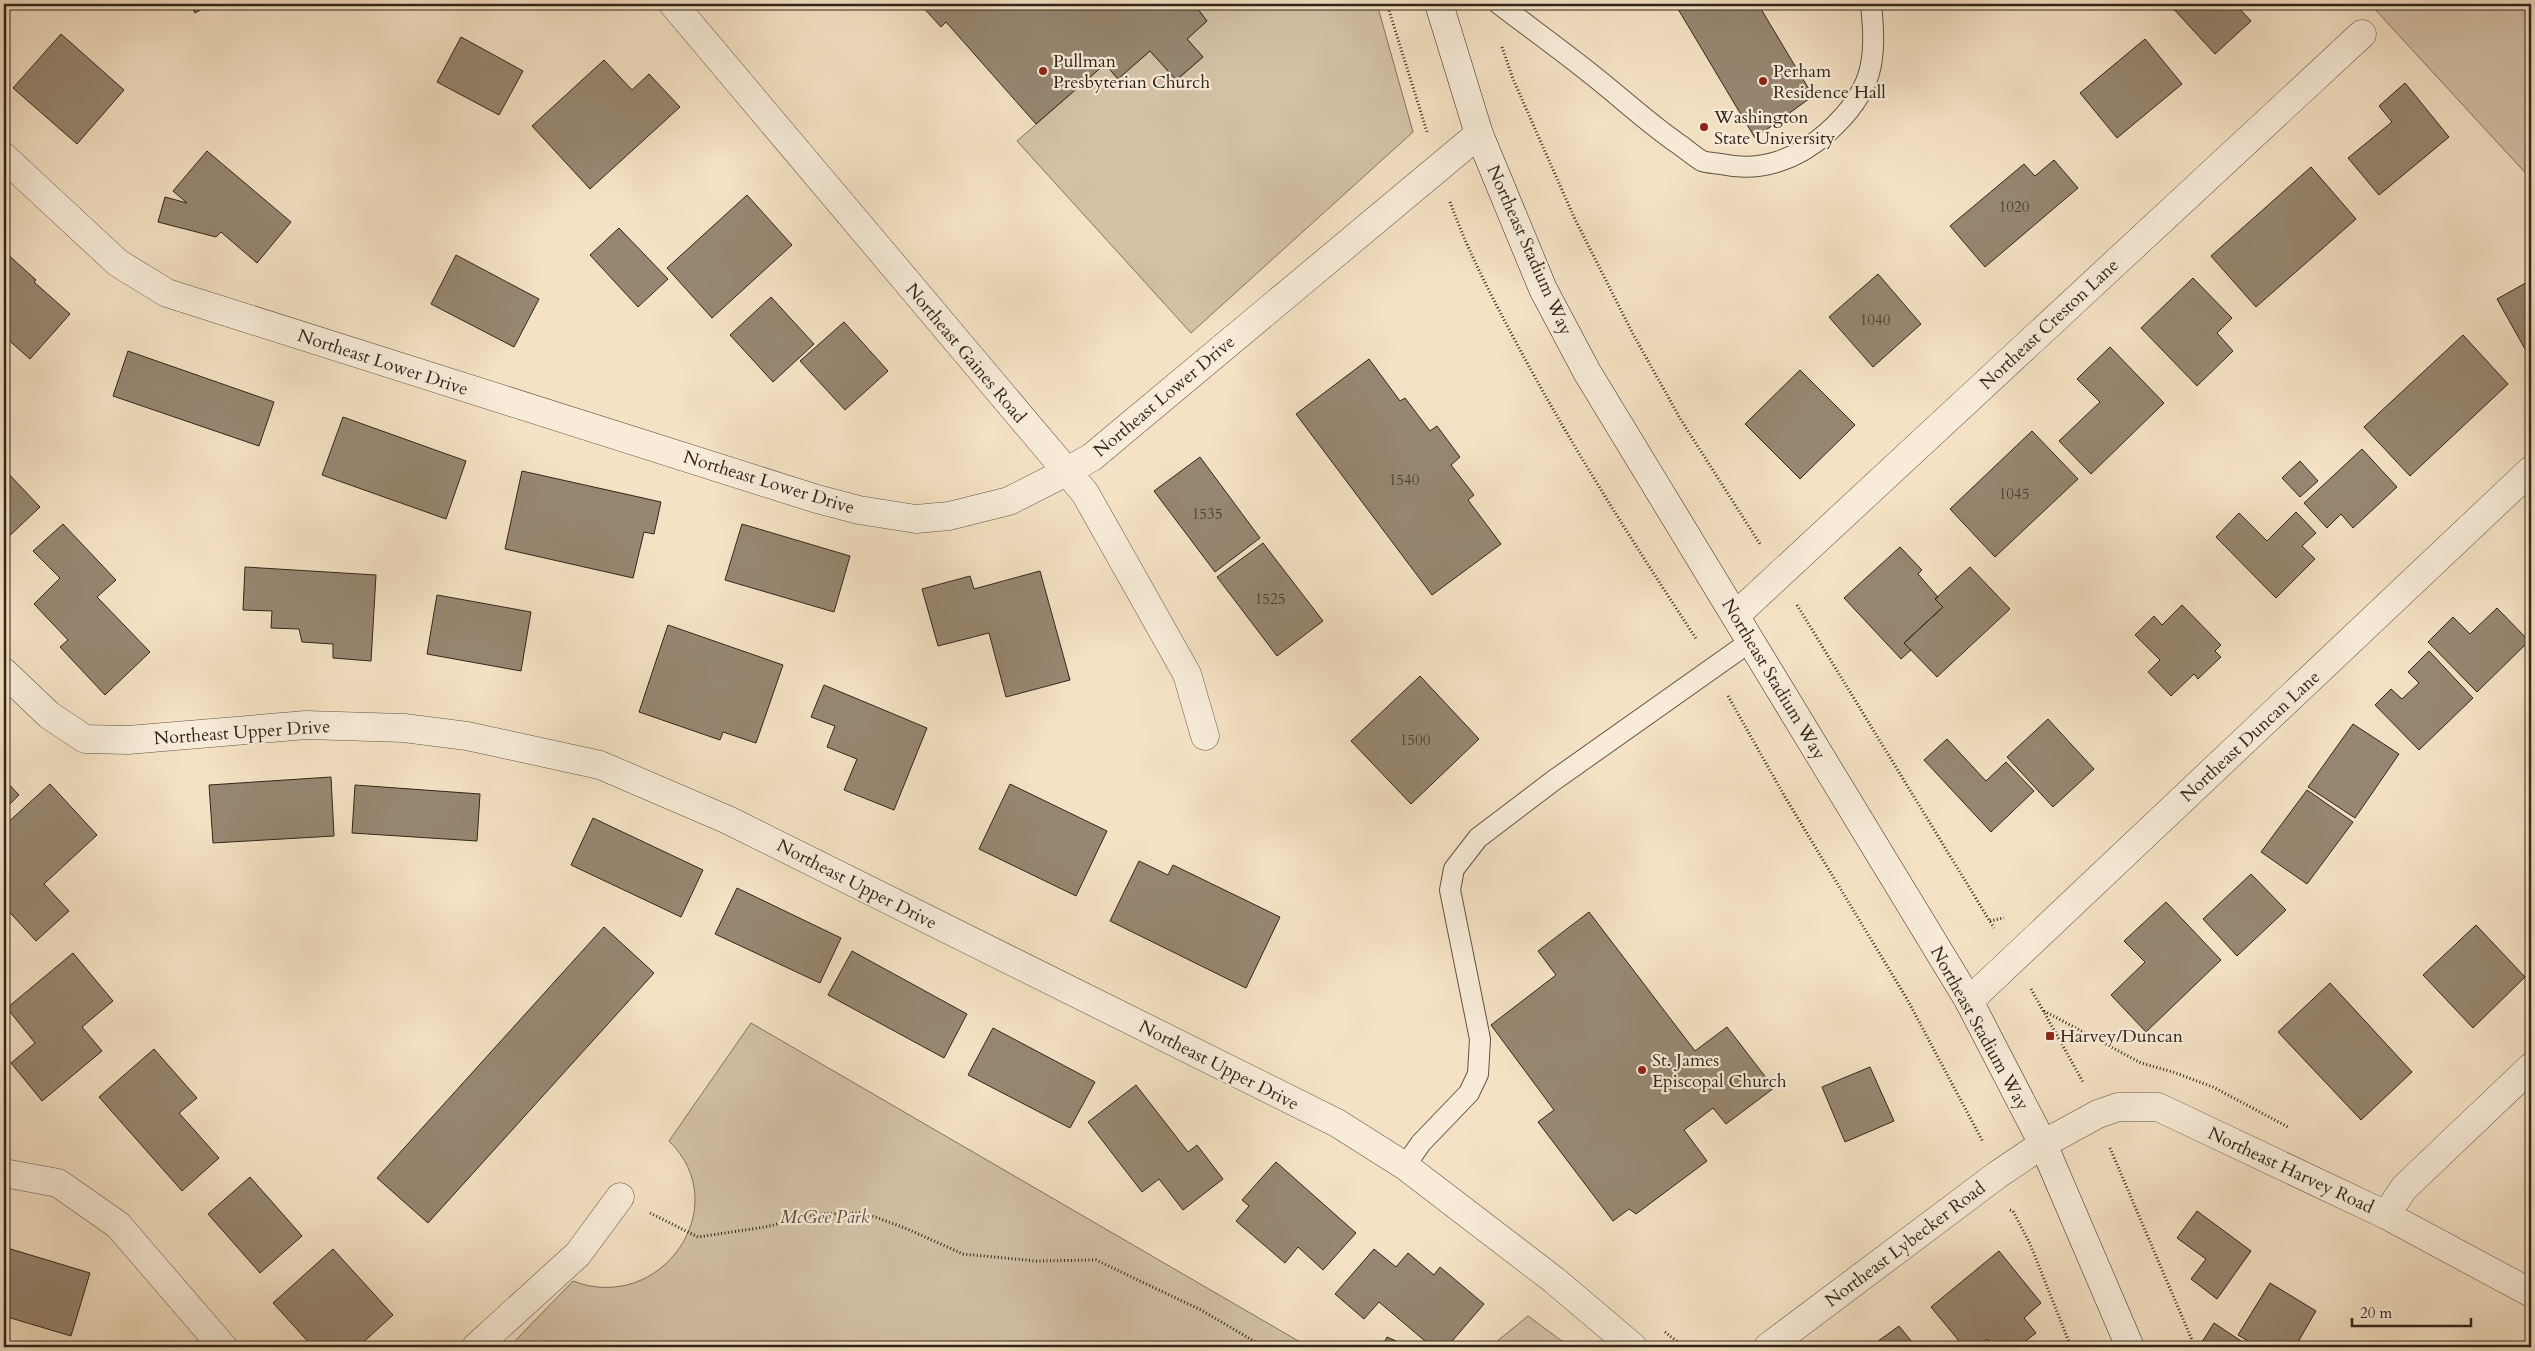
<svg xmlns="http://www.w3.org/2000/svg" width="2535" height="1351" font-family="Cardo,serif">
<rect width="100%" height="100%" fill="#f5e2c4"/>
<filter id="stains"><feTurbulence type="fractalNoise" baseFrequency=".004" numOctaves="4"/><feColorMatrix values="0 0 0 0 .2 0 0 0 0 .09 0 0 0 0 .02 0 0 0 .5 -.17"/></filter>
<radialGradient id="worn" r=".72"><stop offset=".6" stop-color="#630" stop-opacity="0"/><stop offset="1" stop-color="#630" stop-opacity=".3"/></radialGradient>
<!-- green -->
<path fill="#d4c2a7" stroke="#827460" d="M1202 4H1377L1413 132 1191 333 1017 141 1105 64 1118 79 1150 51 1177 80 1203 57 1187 39 1207 21 1197 8Z
M2370 4H2531V179Z
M751 1023 1307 1346 1309 1347H509L573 1281C660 1315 737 1207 669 1141Z
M1528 1316 1570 1347H1490Z"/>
<!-- building -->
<path fill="#978772" stroke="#31251a" d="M190 4H211L195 13Z
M920 4H1202L1197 8 1207 21 1187 39 1203 57 1176 80 1150 51 1118 79 1105 64 1036 124 946 22 941 27Z
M1675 4H1758L1813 96 1755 138Z
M2172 4H2235L2251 21 2215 54 2170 5Z
M61 34 124 90 77 144 13 88Z
M461 37 523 71 499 115 437 82Z
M2145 39 2182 84 2117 138 2080 93Z
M604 60 632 90 649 74 680 107 590 189 532 126Z
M2405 83 2449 137 2379 195 2348 158 2392 122 2379 106Z
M207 151 291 222 257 263 221 232 216 237 158 222 165 197 187 203 173 191Z
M2054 160 2078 188 1985 267 1950 226 2024 164 2035 176Z
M2311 167 2356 219 2256 307 2211 256Z
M747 195 792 245 712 318 667 268Z
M619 228 668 279 638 307 590 255Z
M4 251 36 280 34 282 70 314 30 359 4 336Z
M456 255 539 299 514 347 431 304Z
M1878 274 1921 324 1873 367 1829 317Z
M2193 278 2232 318 2217 333 2233 351 2197 386 2141 328Z
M2531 280V346L2525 349 2497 299Z
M771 297 814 344 773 382 730 335Z
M844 322 888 371 845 410 800 361Z
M2463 335 2508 384 2410 476 2364 427Z
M2110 347 2164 403 2091 474 2059 441 2100 402 2077 379Z
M128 351 274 402 259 446 113 396Z
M1369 359 1400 401 1405 398 1430 431 1437 426 1460 457 1451 465 1474 495 1468 500 1501 544 1432 595 1296 414Z
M1800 370 1855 425 1800 479 1745 424Z
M343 417 466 461 446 519 322 475Z
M2032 431 2078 479 1995 557 1950 509Z
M2362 449 2397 487 2353 528 2341 514 2327 528 2304 503Z
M1200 457 1260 538 1215 572 1154 491Z
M2300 461 2318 481 2300 497 2282 478Z
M4 469 40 507 4 541Z
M522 471 661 502 654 534 644 532 633 578 505 549Z
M2296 512 2316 533 2302 546 2315 559 2276 598 2216 537 2239 513 2267 541Z
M63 524 116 580 97 597 150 652 105 695 60 647 68 640 34 604 60 578 33 551Z
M742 524 850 556 834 612 725 580Z
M1263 543 1323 621 1277 656 1217 577Z
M1900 547 1922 570 1918 574 1938 597 1935 599 1943 607 1904 643 1911 650 1901 659 1844 598Z
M245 567 376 575 371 661 333 658V644L302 642 299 629 271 628 272 611 243 610Z
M1970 567 2010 609 1937 677 1904 643 1943 607 1935 599Z
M1040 571 1070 680 1006 697 989 633 938 646 922 589 970 576 974 589Z
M437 595 531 612 521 671 427 654Z
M2182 605 2221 645 2215 651 2221 657 2198 679 2194 674 2171 696 2148 672 2160 660 2135 635 2154 616 2162 625Z
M2497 608 2529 641 2477 692 2428 642 2453 617 2470 634Z
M668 625 783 665 756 743 723 732 720 740 639 712Z
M2429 651 2473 698 2419 750 2375 705 2391 689 2402 699 2419 683 2408 672Z
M1420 676 1479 739 1411 804 1351 741Z
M824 685 927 728 894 810 844 790 857 759 827 747 835 726 811 717Z
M2048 719 2094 769 2053 807 2007 757Z
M2353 724 2399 754 2355 818 2308 787Z
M1947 739 1986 781 2006 762 2034 791 1991 832 1924 760Z
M331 777 334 836 213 843 209 785Z
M4 779 19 795 4 810Z
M50 784 97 835 44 884 69 911 36 941 4 906V826Z
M1010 784 1107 831 1076 896 979 849Z
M355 785 480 794 477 841 352 833Z
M2307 790 2353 822 2307 884 2261 852Z
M593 818 703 870 681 917 571 865Z
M1139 861 1168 875 1173 865 1280 917 1246 988 1110 921Z
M2251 874 2286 910 2237 956 2203 919Z
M737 888 841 938 820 983 715 934Z
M2166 902 2221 960 2146 1032 2111 995 2145 962 2124 941Z
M1589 912 1695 1051 1727 1027 1774 1088 1726 1124 1713 1108 1684 1130 1707 1161 1636 1214 1629 1209 1613 1221 1538 1122 1554 1110 1491 1025 1556 975 1538 951Z
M2476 925 2525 977 2473 1028 2423 975Z
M604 927 654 973 428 1223 377 1178Z
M852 951 967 1014 944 1058 828 995Z
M73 953 113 1001 82 1027 102 1051 42 1101 11 1063 35 1043 7 1008Z
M2330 983 2412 1072 2361 1120 2278 1032Z
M993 1028 1095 1082 1070 1128 968 1075Z
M154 1049 197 1098 179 1113 219 1158 182 1191 99 1097Z
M1870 1067 1894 1121 1845 1142 1822 1087Z
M1136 1085 1188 1152 1197 1145 1223 1179 1183 1210 1159 1179 1142 1192 1088 1122Z
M1276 1162 1356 1233 1323 1270 1298 1247 1285 1263 1236 1221 1249 1206 1242 1200Z
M250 1177 302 1236 260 1273 208 1214Z
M2197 1211 2251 1251 2217 1299 2191 1279 2206 1259 2177 1238Z
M4 1247 90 1273 71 1336 4 1316Z
M333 1249 393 1315 358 1347H313L273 1303Z
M1374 1249 1396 1267 1408 1253 1434 1275 1440 1267 1484 1304 1447 1347H1432L1379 1302 1364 1319 1335 1294Z
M1999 1251 2041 1303 2024 1318 2036 1333 2018 1347H1993L1987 1339 1978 1347H1964L1931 1307Z
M2270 1283 2316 1311 2295 1347H2258L2238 1335Z
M2214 1323 2241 1341 2237 1347H2210L2202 1342Z
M1899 1326 1916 1347H1870Z
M1387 1337 1409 1347H1382Z"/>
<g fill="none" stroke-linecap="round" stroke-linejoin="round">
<defs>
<path id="lane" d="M1499 4C1533 30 1568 55 1601 82 1627 103 1652 126 1680 145 1687 150 1695 157 1702 161 1708 163 1715 163 1721 164 1761 173 1798 159 1828 132 1873 91 1877 62 1871 4
M1405 1166 1421 1143 1469 1093 1478 1074 1480 1039 1450 890 1454 869 1478 838 1553 781 1751 641"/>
<path id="street" d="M673 4 1085 493 1187 674 1205 736
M4 157 118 263 167 293 817 499 859 510 916 519 949 516 1009 501 1066 472 1092 457 1479 134
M1736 615 2362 34
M4 672 49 715 85 739 128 740 306 725 404 728 467 736 600 765 728 820 1337 1123 1405 1166 1554 1280 1633 1347
M1969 1001 2531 470
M4 1173 58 1183 118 1225 223 1347
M2386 1215 2404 1188 2531 1067
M476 1347 578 1254 620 1197
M1768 1347 1997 1175 2043 1144 2098 1114 2118 1107H2158L2386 1215 2531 1293"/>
<path id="secondary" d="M1439 4 1479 134 1543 289 1587 372 1969 1001 2043 1144 2130 1347"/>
</defs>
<!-- lane casing -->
<use href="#lane" stroke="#625444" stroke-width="22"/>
<!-- street casing -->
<use href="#street" stroke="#625444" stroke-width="29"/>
<!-- secondary casing -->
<use href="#secondary" stroke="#31251a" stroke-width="29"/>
<!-- path -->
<path stroke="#31251a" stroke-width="3" stroke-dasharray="1 2.5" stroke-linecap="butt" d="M1387 4 1427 132
M1502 47 1513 79 1574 217 1633 334 1681 420 1760 544
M1450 202C1468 252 1493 299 1518 346 1572 447 1634 544 1697 640
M1797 605 1994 928
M1728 696 1785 797 1907 999 1983 1142
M1990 921 2004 918
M2031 989 2083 1082
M2044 1011 2141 1063 2173 1072 2213 1087 2288 1127
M2110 1148 2195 1347
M2010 1210 2013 1211 2030 1244 2071 1347
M650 1213 698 1237 765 1227 819 1214 864 1213 905 1228 963 1254 1036 1261 1096 1260 1201 1310 1264 1347
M1665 1332 1684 1347"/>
<!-- lane -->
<use href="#lane" stroke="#f8ecd9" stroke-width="20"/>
<!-- street -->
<use href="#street" stroke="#f8ecd9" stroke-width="28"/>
<!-- secondary -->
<use href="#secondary" stroke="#f8ecd9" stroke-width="28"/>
</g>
<!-- markers -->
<g fill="#8f2418" stroke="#f8ecd9" stroke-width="2">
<circle cx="1043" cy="71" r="5"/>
<circle cx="1763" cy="81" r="5"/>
<circle cx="1704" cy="127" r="5"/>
<rect x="2045" y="1031" width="10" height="10" rx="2.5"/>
<circle cx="1642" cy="1070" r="5"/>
</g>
<g text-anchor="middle" stroke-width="4.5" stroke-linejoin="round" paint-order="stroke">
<!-- number labels -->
<g font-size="15" fill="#4a3e30">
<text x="2014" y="212">1020</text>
<text x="1875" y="325">1040</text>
<text x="1404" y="485">1540</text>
<text x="2014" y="499">1045</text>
<text x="1207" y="519">1535</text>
<text x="1270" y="604">1525</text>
<text x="1415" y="745">1500</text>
</g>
<!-- poi labels -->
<g font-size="18" fill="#31251a" stroke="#f8ecd9" text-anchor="start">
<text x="1053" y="67">Pullman<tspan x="1053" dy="21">Presbyterian Church</tspan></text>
<text x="1773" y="77">Perham<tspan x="1773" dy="21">Residence Hall</tspan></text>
<text x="1714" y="123">Washington<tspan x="1714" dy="21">State University</tspan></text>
<text x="2060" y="1042">Harvey/Duncan</text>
<text x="1652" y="1066">St. James<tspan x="1652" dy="21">Episcopal Church</tspan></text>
</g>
<!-- street labels -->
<g font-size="18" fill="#31251a" stroke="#f8ecd9">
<text transform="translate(1530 250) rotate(66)" y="6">Northeast Stadium Way</text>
<text transform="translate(2049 324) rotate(-43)" y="6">Northeast Creston Lane</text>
<text transform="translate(966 353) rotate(50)" y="6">Northeast Gaines Road</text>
<text transform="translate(383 362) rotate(18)" y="6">Northeast Lower Drive</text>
<text transform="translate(1164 396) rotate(-40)" y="6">Northeast Lower Drive</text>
<text transform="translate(769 482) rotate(17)" y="6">Northeast Lower Drive</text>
<text transform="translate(1774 679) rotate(59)" y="6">Northeast Stadium Way</text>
<text transform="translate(242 732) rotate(-4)" y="6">Northeast Upper Drive</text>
<text transform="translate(2250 736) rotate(-43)" y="6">Northeast Duncan Lane</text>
<text transform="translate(857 884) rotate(27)" y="6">Northeast Upper Drive</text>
<text transform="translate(1980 1028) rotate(61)" y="6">Northeast Stadium Way</text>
<text transform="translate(1219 1065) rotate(27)" y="6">Northeast Upper Drive</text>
<text transform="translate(2291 1170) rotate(25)" y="6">Northeast Harvey Road</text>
<text transform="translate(1905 1244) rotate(-37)" y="6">Northeast Lybecker Road</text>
</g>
<!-- park labels -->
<g font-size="18" font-style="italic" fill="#5a4c3d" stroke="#f8ecd9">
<text x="825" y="1223">McGee Park</text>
</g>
</g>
<!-- margin -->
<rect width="2535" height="1351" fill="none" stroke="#f5e2c4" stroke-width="20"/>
<rect x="5" y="5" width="2525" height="1341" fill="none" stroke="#31251a" stroke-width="2.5"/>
<rect x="10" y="10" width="2515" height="1331" fill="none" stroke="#31251a"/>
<!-- scale -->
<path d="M2352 1318v8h119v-8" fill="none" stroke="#31251a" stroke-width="2.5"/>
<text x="2360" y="1318" font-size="15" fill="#31251a" stroke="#f8ecd9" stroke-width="4" paint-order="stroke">20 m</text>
<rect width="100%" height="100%" filter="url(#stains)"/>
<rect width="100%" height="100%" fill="url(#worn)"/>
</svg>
